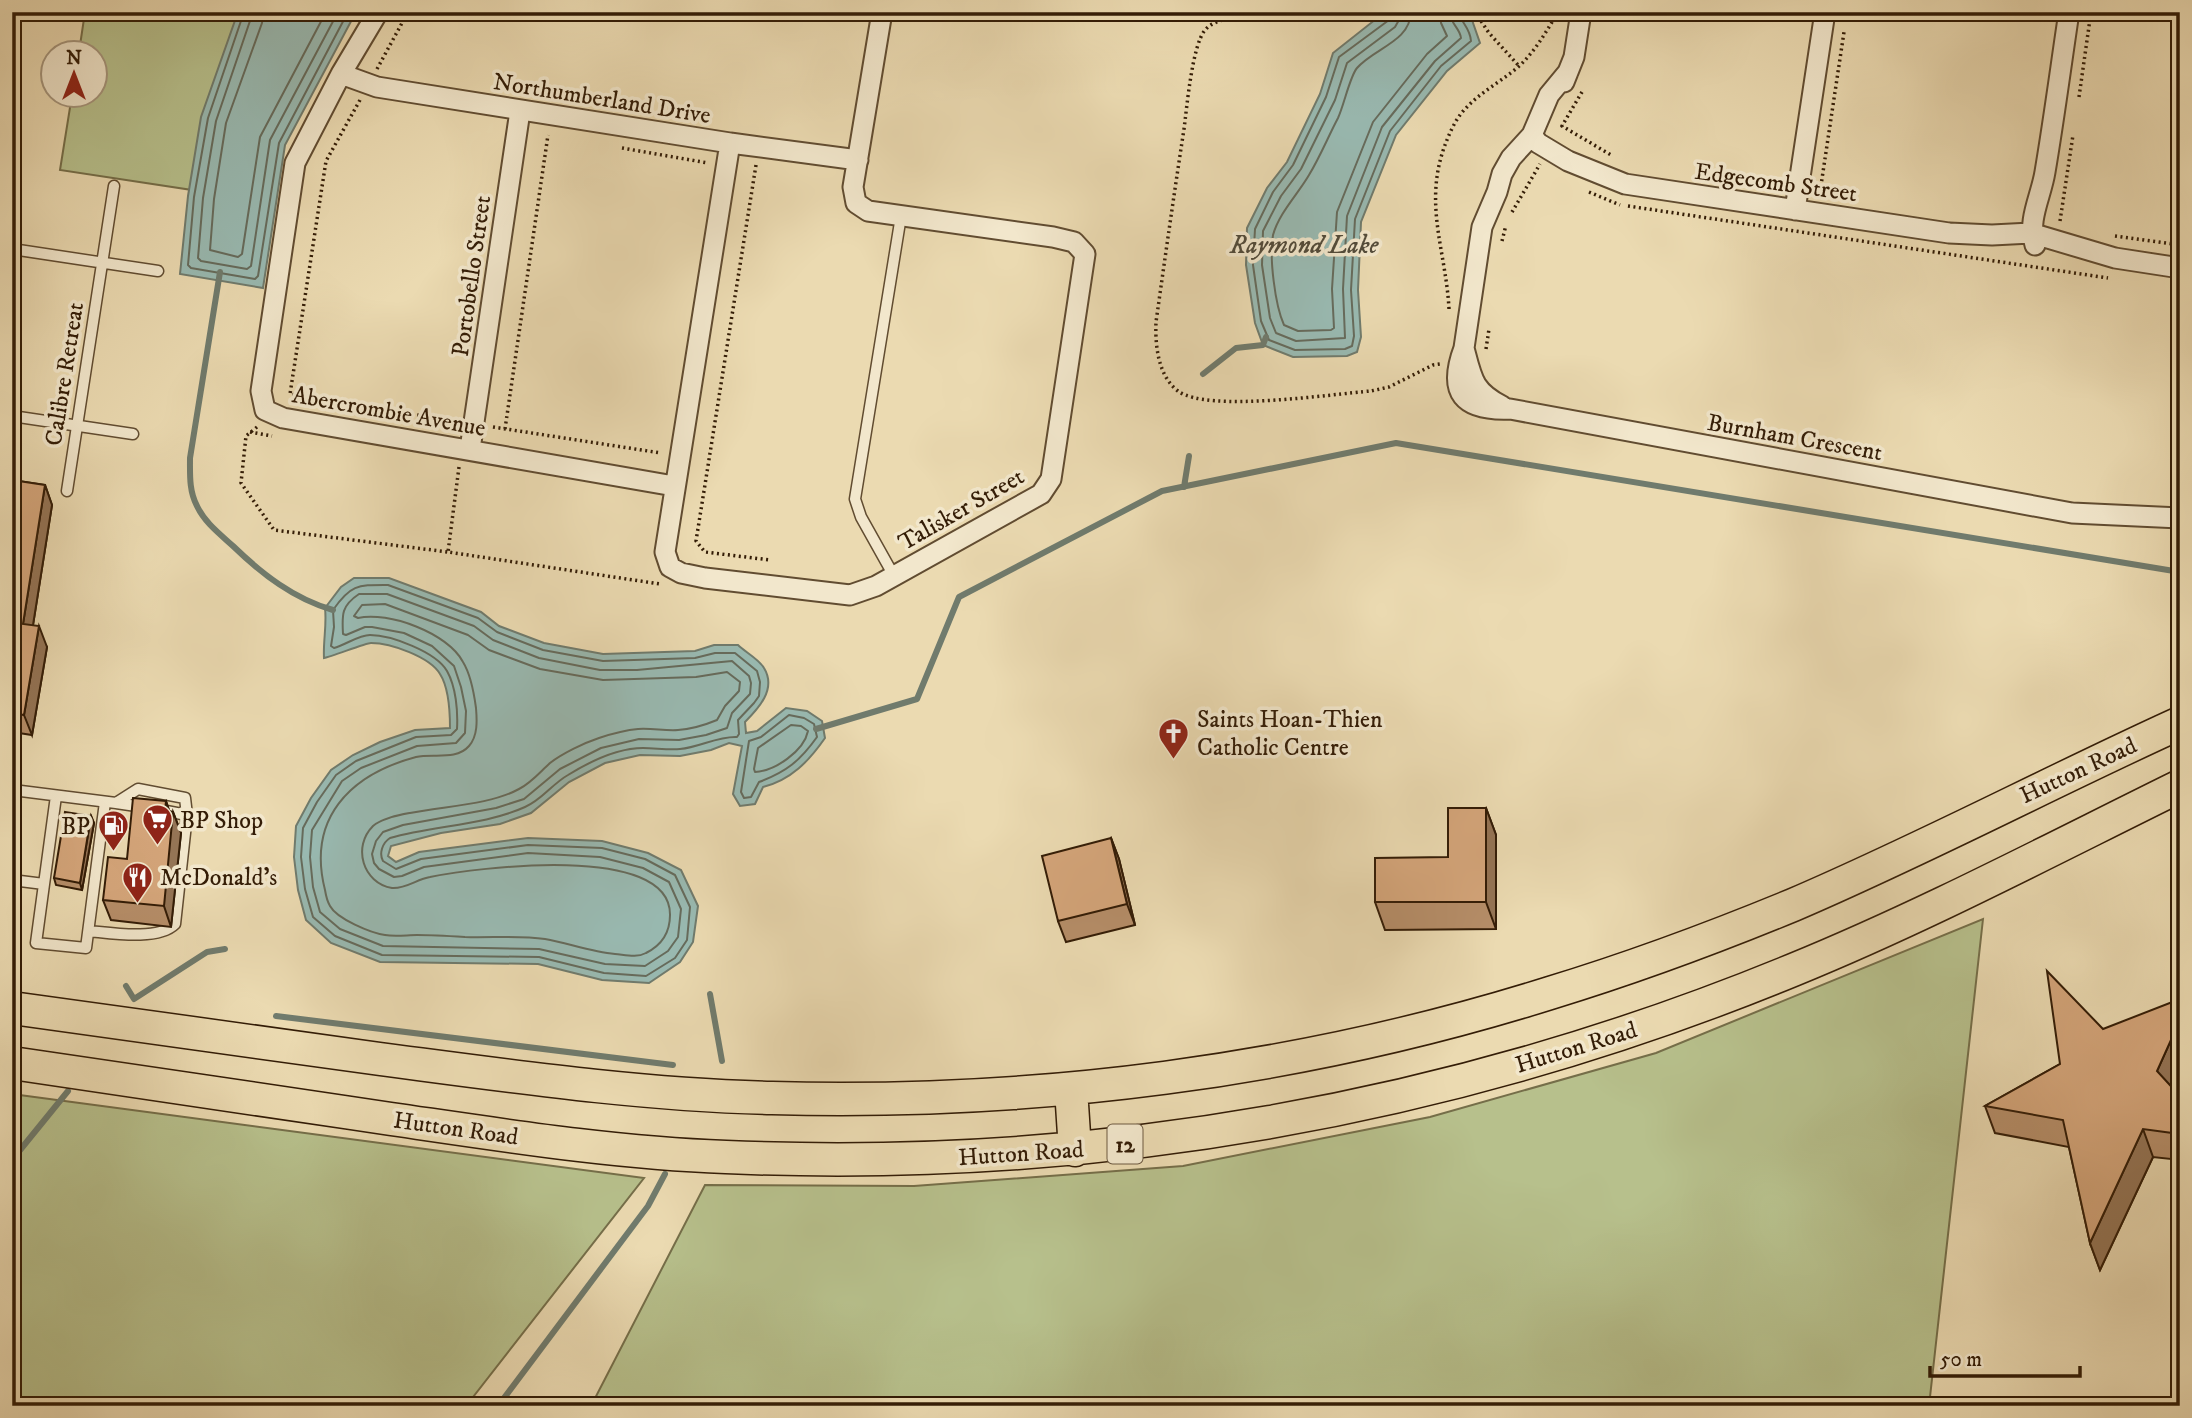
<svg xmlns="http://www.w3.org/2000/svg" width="2192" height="1418" font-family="'IM FELL DW Pica',serif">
<rect width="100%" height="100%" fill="#ebdab1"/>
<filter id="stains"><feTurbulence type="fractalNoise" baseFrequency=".00286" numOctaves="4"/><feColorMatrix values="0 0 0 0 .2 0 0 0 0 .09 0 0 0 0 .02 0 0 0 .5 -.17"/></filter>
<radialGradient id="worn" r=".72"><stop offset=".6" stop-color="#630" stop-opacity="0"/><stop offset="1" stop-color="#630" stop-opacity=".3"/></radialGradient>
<!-- green -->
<path fill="#b7c08c" stroke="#756e49" stroke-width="2" d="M85 12H240L212 193 60 170 72 95 94 94V52H79Z
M1983 919 1929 1406H591L705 1185 914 1186 1183 1166 1430 1117 1656 1053Z
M12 1094 644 1178 466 1406H12Z"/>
<!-- water -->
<path fill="#99bab2" stroke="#707b6d" stroke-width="2" d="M238 12H356L285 145 263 288 180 274 188 196 201 117Z
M1391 12H1462L1472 20 1480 43 1447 71 1396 135 1361 222 1358 290 1361 337 1357 352 1347 356 1293 357 1263 345 1255 323 1246 265 1247 228 1267 188 1287 162 1320 94 1333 53 1376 19Z
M354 578H389L481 612 499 626 544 643 603 654 695 651 714 645H738C745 652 759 659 764 668 777 689 758 709 745 722L746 733 757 731 786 708 807 711 822 721 825 738C809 761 791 780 763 787L755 804 740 806 733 794 742 746 729 743 711 750 680 756 640 755 605 763 569 782 531 813 500 824 441 833 391 846 388 856 396 862 419 852 528 838 602 841 648 853 681 870 698 906 693 942 680 962 649 983 602 980 538 964 380 962 331 943 306 920 298 890 294 857 296 826 311 798 331 770 353 755 380 742 415 730 450 728C450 712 449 688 440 674 430 657 391 643 371 643 366 643 333 656 324 658 323 641 327 625 325 608L341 587Z"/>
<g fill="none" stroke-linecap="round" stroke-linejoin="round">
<!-- shore -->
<path stroke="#666b5c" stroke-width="2" d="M244 12 208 118 194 197 188 265 191 268 255 279 258 276 279 143 348 12
M253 12 216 121 203 198 198 258 201 261 247 269 251 266 270 140 338 12
M263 12 262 23 226 123 214 199 210 250 238 257 242 254 260 137 326 12
M1391 12 1389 20 1339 57 1326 97 1293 165 1273 192 1255 229 1253 265 1261 321 1269 340 1295 350 1345 349 1352 346 1354 336 1351 290 1355 219 1390 131 1441 66 1471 41C1470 27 1460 22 1459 12
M1400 12 1399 20 1395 27 1347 63 1335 100 1301 169 1281 196 1263 231 1262 265 1270 318 1276 333 1296 341 1345 338 1343 289 1347 216 1382 127 1435 61 1461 38C1460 28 1450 24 1450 12
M1411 12C1410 42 1374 48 1357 68 1350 76 1344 105 1338 118 1328 137 1320 157 1309 175 1298 194 1279 213 1273 235 1269 257 1275 305 1284 325L1298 331 1331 330 1334 328 1332 289 1337 212 1373 122 1427 54 1447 36 1441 23 1440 12
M388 585 478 618 497 632 543 650 603 661 695 658 715 653H735L757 671 760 682 759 696 754 703 738 720 739 734 737 737C718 736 700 747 680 749 668 750 655 748 643 748 617 748 589 762 568 775 552 784 542 800 525 807 483 826 434 825 390 838 382 843 379 854 383 861L396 869 421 859 528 845 602 848 645 859 675 875 690 907 687 940 675 958 646 976 604 973 539 957 382 955 335 936 313 917 305 889 301 857 303 828 317 802 336 775 356 761 416 737 451 735 457 729C458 711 456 687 447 671 436 652 391 635 370 635 359 635 345 645 334 648L331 646 334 627 333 610C351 584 358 585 388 585Z
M359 594H387L474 626 493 640 539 658 600 670H637L732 661 749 676 751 683 750 694 732 713 727 728 706 735 679 740 639 739 601 748 560 769 524 799 496 808 403 825 383 832 376 841 372 854 374 863 379 869 394 877 402 876 424 867 528 853 600 857 643 868 669 882 681 909 678 937 668 951 645 966 605 964 539 949 383 946 340 929 320 912 313 887 310 857 312 830 342 781 361 768 417 746 456 743 465 733 466 711 461 687 454 666 432 646 404 633 372 627H365L346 635 343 634C342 615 341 606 359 594Z
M385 604 468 635 489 650 540 669 603 680 696 677 727 672 740 682 739 691 725 706 717 720C705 725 692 729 678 730 665 731 652 728 638 729 626 730 611 734 599 738 584 743 563 753 550 763 540 772 531 783 519 789 490 805 444 806 410 813 399 815 382 818 373 826 352 847 363 883 392 888 406 889 417 879 430 877 474 868 671 842 670 915 670 933 662 945 646 953 637 958 626 955 615 954 591 952 568 943 545 939 519 935 491 938 465 937 449 936 433 935 417 935 407 935 395 937 385 935 371 933 337 919 330 906 327 901 326 896 325 890 307 819 349 775 416 757 433 753 456 761 469 746 478 736 477 720 476 708 474 693 471 675 463 662 448 633 388 611 358 618L354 616 362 605Z
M789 715 804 718 814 724 817 737C800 761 786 772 759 782L751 797 744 798 741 792 749 741 761 737Z
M791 725 801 726 808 731C804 751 775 771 755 772L754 769 758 748Z"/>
<!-- stream -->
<path stroke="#707b6d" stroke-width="6" d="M220 272 190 458C190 475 189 491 197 506 205 523 220 534 233 546 262 574 294 599 333 610
M1203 374 1236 348 1263 345 1266 337
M1184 487 1189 456
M816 729 917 699 959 597 1162 491 1396 443 2180 572
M126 986 134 999 207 952 225 949
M710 994 722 1061
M276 1016 673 1065
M12 1160 68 1091
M498 1406 648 1206 665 1174"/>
<defs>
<path id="lane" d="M12 249 158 271
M12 416 133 434
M67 491 114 186
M894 576 861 517 855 499 901 216
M13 790 116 803 138 789 185 798 187 815
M56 796 36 943 86 948 105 802
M116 803 143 807
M12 880 44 884
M89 931C111 933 158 941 175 924L187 815 161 810"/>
<path id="street" d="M378 12 341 74 295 163 261 391 265 410 283 418 674 486
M1568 72 1549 95 1532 135 1511 158 1502 174 1497 192 1482 227 1464 348C1447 393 1463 411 1510 409L2072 513 2180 518
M341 74 377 87 730 143 858 160
M1564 82 1574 57 1581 12
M1532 135 1538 143 1568 161 1625 184 1949 233 1992 235 2031 233 2115 258 2180 268
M730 143 665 552 670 567 681 573 705 578 850 595 876 586 1041 494 1051 479 1085 254 1074 242 1053 237 868 211 856 203 853 187 882 12
M1795 210 1825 12
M2035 245C2027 220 2041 197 2045 172 2054 119 2061 65 2069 12
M1464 348C1472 379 1473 391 1502 406
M470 449 520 111"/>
<path id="primary" d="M12 1008C135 1026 258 1042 380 1059 510 1076 641 1095 772 1098 1034 1105 1299 1072 1550 993 1632 968 1713 938 1793 905 1924 849 2050 782 2180 723
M12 1063C139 1082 265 1100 391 1119 502 1135 614 1153 726 1157 1094 1173 1453 1110 1793 970 1925 916 2052 849 2180 786
M1071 1089 1075 1150"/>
</defs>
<!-- lane casing -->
<use href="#lane" stroke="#614c31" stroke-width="13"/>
<!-- street casing -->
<use href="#street" stroke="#614c31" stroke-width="23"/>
<!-- primary casing -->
<use href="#primary" stroke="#331c06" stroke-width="35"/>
<!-- path -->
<path stroke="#331c06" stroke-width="3.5" stroke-dasharray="2 3.5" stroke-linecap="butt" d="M1260 12C1243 20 1218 15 1205 30 1192 46 1187 107 1184 129 1174 194 1165 258 1156 322 1155 345 1158 376 1178 391 1207 413 1332 394 1371 391L1389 387 1433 365 1440 364
M1475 12 1489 33 1519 66
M377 69 408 12
M1582 92 1562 126 1611 155
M2079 97 2091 12
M360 100 326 161 290 394 454 421
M622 148 708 163
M756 165 696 541 705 552 770 560
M1589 192 1620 205
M1820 192 1844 32
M1628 206 2108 278
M1512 212 1540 164
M2060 221 2073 135
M2115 236 2180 245
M1502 241 1506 225
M1449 309C1446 251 1423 204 1445 145 1450 132 1456 118 1466 108 1481 92 1500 82 1517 68 1535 52 1546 32 1558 12
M1486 349 1489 329
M257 427 246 436 241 483 274 530 448 552
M493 427 661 453
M505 429 548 135
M250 432 272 436
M459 467 448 552 660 584"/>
<!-- lane -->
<use href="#lane" stroke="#f2e7cc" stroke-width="10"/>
<!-- street -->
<use href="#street" stroke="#f2e7cc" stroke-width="19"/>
<!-- primary -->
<use href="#primary" stroke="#ebdab1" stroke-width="32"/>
</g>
<!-- wall -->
<path fill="#b68e69" stroke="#331c06" stroke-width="2" d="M12 480 45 485 52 505 33 625 47 647 32 735 12 732Z
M166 801 169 811 173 812 181 833 171 927 111 920 103 900 127 859Z
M1486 808 1496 835V929L1385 930 1375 902 1448 857Z
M91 816 94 823 82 890 56 885 54 878Z
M1111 838 1119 859 1135 925 1066 942 1058 921Z
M2060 1064 2180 1070 2172 1087 2180 1096V1160L2153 1157 2100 1270 2090 1243 2069 1147 1995 1133 1985 1106Z"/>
<!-- shaded-wall -->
<path fill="#947455" stroke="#331c06" stroke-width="2" d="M45 485 52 505 30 644 23 624Z
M39 626 47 647 32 735 24 715Z
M166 801 172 819 173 812 181 833 171 927 164 906Z
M1486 808 1496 835V929L1486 902Z
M91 816 94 823 82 890 80 883Z
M1111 838 1119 859 1135 925 1127 904Z
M2180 1020V1070L2167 1098 2157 1071Z
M2143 1129 2153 1157 2100 1270 2090 1243Z"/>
<!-- building -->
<path fill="#d4a57a" stroke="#331c06" stroke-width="2" d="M12 480 45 485 23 624 39 626 24 715 12 713Z
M133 798 166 801 165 811 173 812 164 906 103 900 108 857 127 859Z
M1448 808H1486V902H1375V858L1448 857Z
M65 812 91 816 80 883 54 878Z
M1111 838 1127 904 1058 921 1042 856Z
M2047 971 2103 1029 2180 999V1020L2157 1071 2180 1096V1134L2143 1129 2090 1243 2063 1120 1985 1106 2060 1064Z"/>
<!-- icons -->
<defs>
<symbol id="church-pin" viewBox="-11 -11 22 30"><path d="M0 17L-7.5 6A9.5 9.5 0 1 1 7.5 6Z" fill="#8f2418" stroke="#f2e7cc"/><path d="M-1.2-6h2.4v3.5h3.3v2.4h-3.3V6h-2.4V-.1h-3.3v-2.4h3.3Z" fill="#fff"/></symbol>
<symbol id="supermarket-pin" viewBox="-11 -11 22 30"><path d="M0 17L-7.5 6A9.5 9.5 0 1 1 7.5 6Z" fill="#8f2418" stroke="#f2e7cc"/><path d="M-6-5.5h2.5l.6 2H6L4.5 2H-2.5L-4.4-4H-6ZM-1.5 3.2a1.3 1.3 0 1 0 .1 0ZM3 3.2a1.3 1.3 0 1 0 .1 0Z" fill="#fff"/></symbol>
<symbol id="fuel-pin" viewBox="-11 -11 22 30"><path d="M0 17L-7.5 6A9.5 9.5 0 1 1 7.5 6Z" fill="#8f2418" stroke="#f2e7cc"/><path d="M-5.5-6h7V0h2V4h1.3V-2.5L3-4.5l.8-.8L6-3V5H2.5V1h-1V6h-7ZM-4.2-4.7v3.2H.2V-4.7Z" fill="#fff"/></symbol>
<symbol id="restaurant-pin" viewBox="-11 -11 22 30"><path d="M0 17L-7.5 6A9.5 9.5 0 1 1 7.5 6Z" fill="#8f2418" stroke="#f2e7cc"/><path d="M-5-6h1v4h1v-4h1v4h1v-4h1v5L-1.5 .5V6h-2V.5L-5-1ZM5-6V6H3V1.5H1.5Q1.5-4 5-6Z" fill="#fff"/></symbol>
</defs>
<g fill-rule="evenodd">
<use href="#church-pin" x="1156" y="716" width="35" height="47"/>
<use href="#supermarket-pin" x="140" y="802" width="35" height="47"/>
<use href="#fuel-pin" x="96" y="808" width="35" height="47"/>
<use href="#restaurant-pin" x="120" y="860" width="35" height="47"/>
</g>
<g text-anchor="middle" stroke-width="7" stroke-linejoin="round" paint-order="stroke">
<!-- shield labels -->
<rect fill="#f2e7cc" stroke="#6c5941" stroke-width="2" x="1107.5" y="1124.5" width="35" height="39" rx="5"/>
<g font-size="23" font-weight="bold" fill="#331c06">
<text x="1125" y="1152">12</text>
</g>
<!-- street labels -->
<g font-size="24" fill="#331c06" stroke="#f2e7cc">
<text transform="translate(602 98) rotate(9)" y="8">Northumberland Drive</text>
<text transform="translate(1776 182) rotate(8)" y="8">Edgecomb Street</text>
<text transform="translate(471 276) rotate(-82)" y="8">Portobello Street</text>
<text transform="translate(64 374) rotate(-81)" y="8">Calibre Retreat</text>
<text transform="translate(389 411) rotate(10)" y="8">Abercrombie Avenue</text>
<text transform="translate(1795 437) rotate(10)" y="8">Burnham Crescent</text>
<text transform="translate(961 509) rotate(-30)" y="8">Talisker Street</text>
<text transform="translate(2078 770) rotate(-25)" y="8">Hutton Road</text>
<text transform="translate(1576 1047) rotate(-17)" y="8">Hutton Road</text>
<text transform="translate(456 1128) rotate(8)" y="8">Hutton Road</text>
<text transform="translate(1021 1153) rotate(-4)" y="8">Hutton Road</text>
</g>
<!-- poi labels -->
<g font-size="24" fill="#331c06" stroke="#f2e7cc" text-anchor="start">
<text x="1197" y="727">Saints Hoan-Thien<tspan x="1197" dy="28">Catholic Centre</tspan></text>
<text x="180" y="828">BP Shop</text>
<text x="90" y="834" text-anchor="end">BP</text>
<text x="160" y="885">McDonald's</text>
</g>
<!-- water labels -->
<g font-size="26" font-style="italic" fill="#524b3a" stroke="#f2e7cc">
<text x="1304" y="253">Raymond Lake</text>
</g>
</g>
<!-- margin -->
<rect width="2192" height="1418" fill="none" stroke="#ebdab1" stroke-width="42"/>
<rect x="14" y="14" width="2164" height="1390" fill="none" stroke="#331c06" stroke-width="3.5"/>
<rect x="21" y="21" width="2150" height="1376" fill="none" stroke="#331c06" stroke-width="2"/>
<!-- north arrow -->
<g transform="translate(74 74)"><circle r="33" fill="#f2e7cc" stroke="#a6967d" stroke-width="2"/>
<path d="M0-5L12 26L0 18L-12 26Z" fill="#8f2418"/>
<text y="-10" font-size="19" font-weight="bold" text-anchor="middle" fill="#331c06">N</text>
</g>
<!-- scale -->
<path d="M1930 1366v10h150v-10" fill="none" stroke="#331c06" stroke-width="3.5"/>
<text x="1940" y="1366" font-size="21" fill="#331c06" stroke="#f2e7cc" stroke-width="5" paint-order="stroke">50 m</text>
<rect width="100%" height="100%" filter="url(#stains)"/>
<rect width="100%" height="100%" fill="url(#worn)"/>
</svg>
